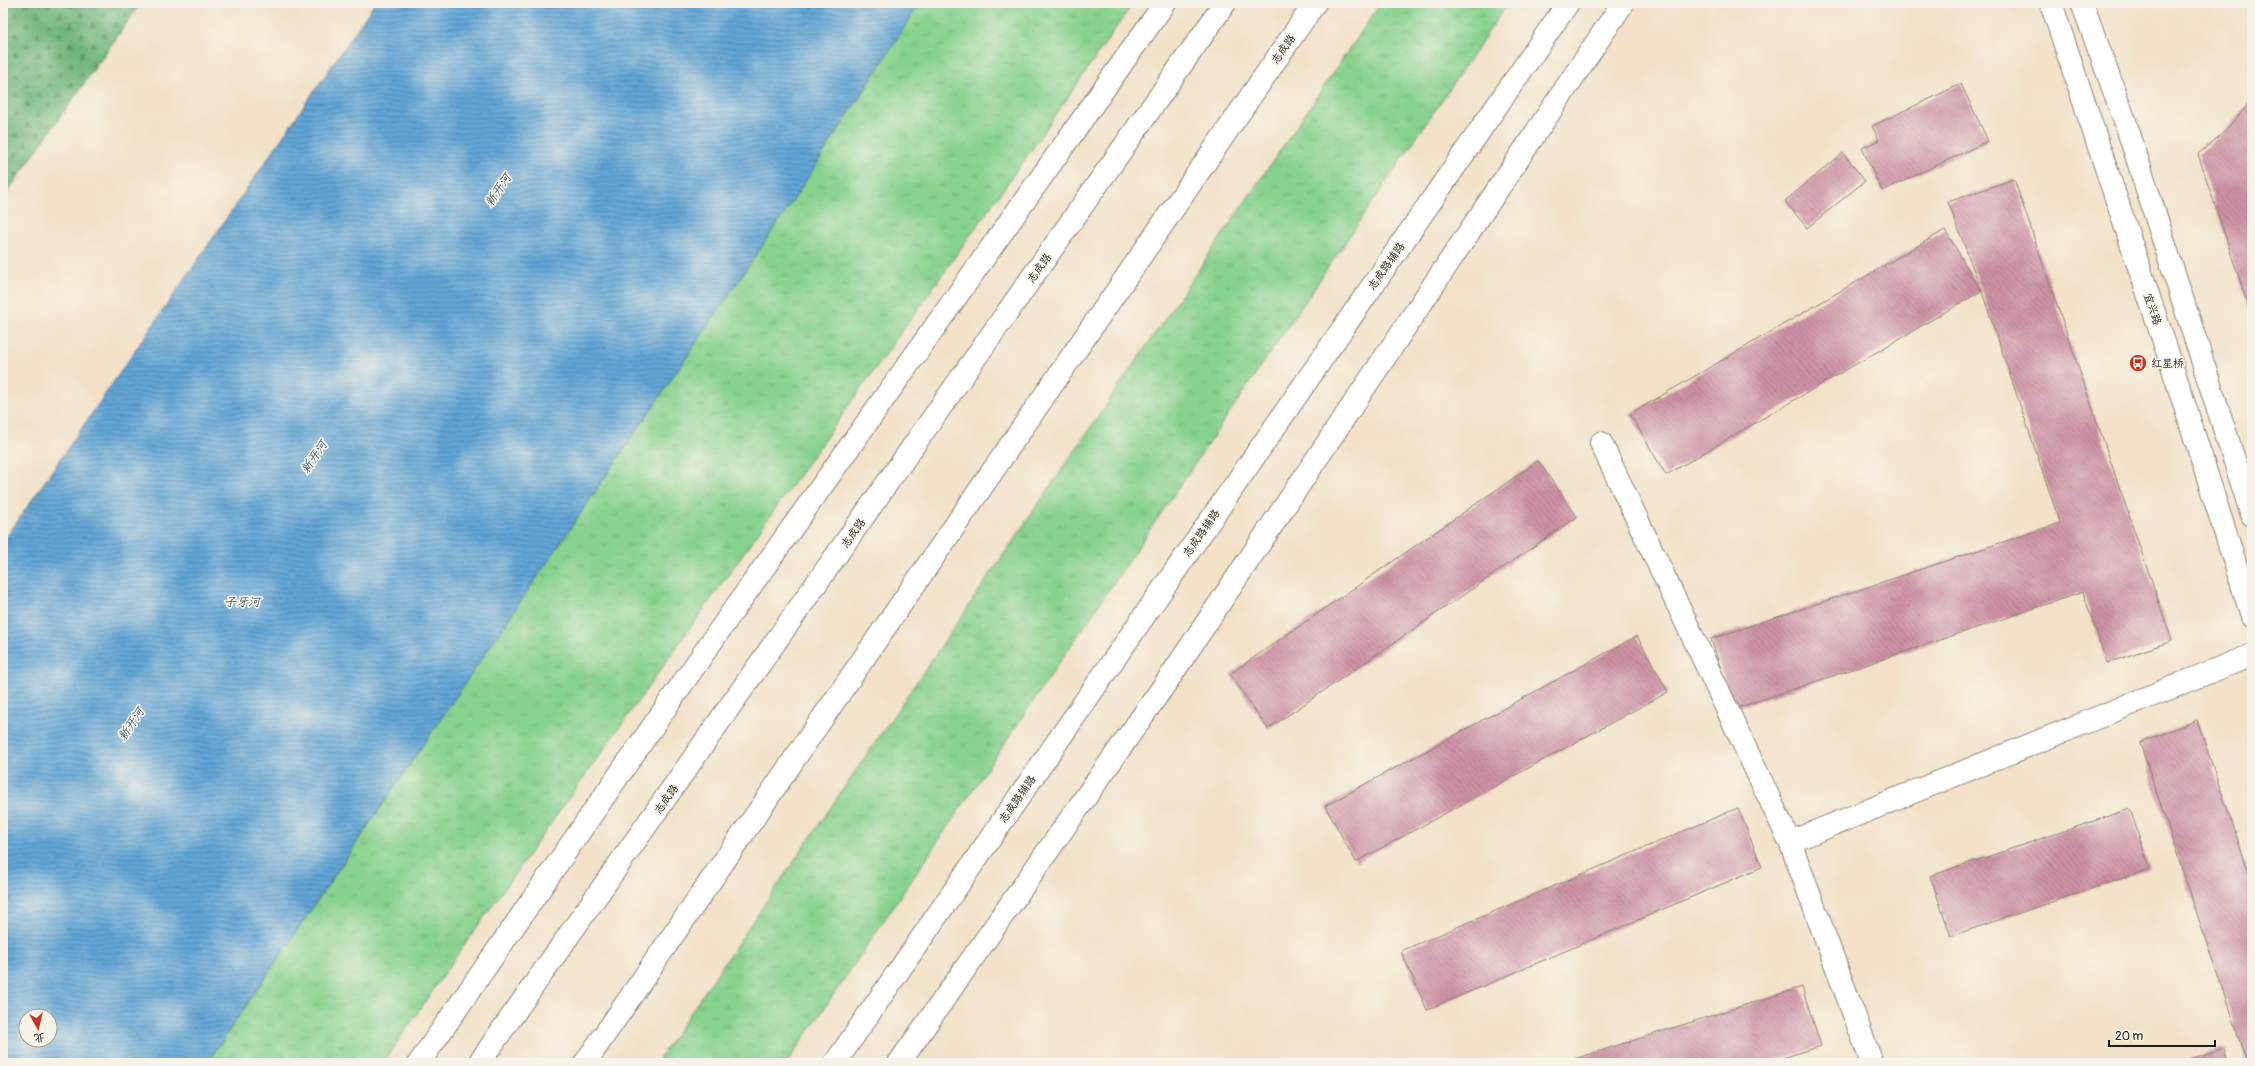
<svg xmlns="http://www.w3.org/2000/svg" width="2255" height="1066" font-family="Pangolin,'LXGW WenKai TC',sans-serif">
<defs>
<pattern id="grass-tufts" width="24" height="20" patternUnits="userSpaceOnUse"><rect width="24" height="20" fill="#87d28e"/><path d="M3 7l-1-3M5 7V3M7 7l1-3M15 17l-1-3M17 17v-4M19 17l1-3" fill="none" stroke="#74b47a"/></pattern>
<pattern id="forest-firs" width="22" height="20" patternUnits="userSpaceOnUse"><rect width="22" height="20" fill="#6db479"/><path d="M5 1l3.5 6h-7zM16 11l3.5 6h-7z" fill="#599262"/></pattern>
<pattern id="water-rules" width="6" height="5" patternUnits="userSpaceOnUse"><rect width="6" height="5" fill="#62a5d6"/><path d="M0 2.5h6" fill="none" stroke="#5086ad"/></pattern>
<pattern id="building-back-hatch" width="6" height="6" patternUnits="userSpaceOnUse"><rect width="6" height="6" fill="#cd92a5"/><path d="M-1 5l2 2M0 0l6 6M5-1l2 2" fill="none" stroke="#a67686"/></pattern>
</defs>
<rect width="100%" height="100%" fill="#f7f3e8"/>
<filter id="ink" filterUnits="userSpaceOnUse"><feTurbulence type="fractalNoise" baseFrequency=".025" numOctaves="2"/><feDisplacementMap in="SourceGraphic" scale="8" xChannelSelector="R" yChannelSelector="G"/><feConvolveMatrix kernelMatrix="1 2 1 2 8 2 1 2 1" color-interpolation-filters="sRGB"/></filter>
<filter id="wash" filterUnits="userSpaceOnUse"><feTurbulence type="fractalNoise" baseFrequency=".012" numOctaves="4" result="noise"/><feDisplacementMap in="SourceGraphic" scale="16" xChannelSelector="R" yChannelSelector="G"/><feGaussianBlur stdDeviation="0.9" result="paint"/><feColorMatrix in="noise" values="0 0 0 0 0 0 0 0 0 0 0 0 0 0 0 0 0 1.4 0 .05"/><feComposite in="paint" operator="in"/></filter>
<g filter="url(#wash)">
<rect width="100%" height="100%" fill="#f3e2c9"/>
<!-- grass -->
<path fill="url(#grass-tufts)" stroke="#527755" d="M920 3H1133L1034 146 452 962 383 1063H207L794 199Z
M1381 3H1508L787 1063H656Z"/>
<!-- forest -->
<path fill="url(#forest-firs)" stroke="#44684a" d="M3 3H141L3 198Z"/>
<!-- water -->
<path fill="url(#water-rules)" stroke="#3f6079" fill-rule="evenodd" d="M375 3H920L794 199 207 1063H3V542ZM26 1016H50V1040H26Z"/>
<g id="blocks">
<!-- building -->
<path fill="url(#building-back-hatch)" d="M1961 84 1988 141 1882 191 1862 148 1879 140 1872 126Z
M2252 100V197L2249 204 2252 214V317L2198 154 2222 134Z
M1843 153 1865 181 1807 228 1785 201Z
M2014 179 2172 641 2107 663 2083 592 1734 709 1711 639 2060 523 1982 292 1948 202Z
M1945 230 1981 291 1666 475 1630 414Z
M1538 461 1577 517 1268 729 1230 674Z
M1637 636 1668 692 1356 862 1325 806Z
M2197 720 2252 882V1063H2247L2140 743Z
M1738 808 1762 867 1427 1010 1401 951Z
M2130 809 2150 869 1951 936 1930 876Z
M1802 987 1821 1046 1767 1063H1562Z
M2223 1048 2227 1063H2179Z"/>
</g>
</g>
<g filter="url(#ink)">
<use href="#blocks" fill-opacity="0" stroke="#887f72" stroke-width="1"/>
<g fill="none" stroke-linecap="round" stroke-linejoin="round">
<defs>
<path id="minor" d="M2051 3 2172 366 2252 616
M2082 3 2125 121 2252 515
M1601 443 1790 842 1872 1063
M1790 842 2252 655
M419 1063 728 618 1165 3
M835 1063 1568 3
M899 1063 1170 677 1623 3"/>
<path id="highway" d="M479 1063 1225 3
M585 1063 1315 3"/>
</defs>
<!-- minor casing -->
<use href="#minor" stroke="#887f72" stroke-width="24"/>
<!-- highway casing -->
<use href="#highway" stroke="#887f72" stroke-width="24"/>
<!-- minor -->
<use href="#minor" stroke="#fff" stroke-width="22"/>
<!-- highway -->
<use href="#highway" stroke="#fff" stroke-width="22"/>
</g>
</g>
<!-- icons -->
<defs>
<symbol id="bus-disc" viewBox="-11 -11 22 22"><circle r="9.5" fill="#c8321e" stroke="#f7f3e8"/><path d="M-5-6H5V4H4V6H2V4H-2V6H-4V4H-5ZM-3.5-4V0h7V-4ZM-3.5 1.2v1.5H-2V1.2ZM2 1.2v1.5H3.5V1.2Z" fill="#fff"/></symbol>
</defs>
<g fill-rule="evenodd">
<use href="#bus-disc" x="2128" y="353" width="20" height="20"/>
</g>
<g text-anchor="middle" stroke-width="3.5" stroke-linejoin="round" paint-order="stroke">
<!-- street labels -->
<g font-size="11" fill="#1c1c1c" stroke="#f7f3e8">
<text transform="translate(1283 49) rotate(-55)" y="4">志成路</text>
<text transform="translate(1386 266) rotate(-55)" y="4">志成路辅路</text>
<text transform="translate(1039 268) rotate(-55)" y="4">志成路</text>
<text transform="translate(2153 309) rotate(71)" y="4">宜兴路</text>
<text transform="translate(853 533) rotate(-55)" y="4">志成路</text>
<text transform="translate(1201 533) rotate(-55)" y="4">志成路辅路</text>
<text transform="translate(666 799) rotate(-55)" y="4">志成路</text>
<text transform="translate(1017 799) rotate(-55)" y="4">志成路辅路</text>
</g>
<!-- poi labels -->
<g font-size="11" fill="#1c1c1c" stroke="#f7f3e8" text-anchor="start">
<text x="2151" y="367">红星桥</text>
</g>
<!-- water labels -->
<g font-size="12" font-style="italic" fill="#3c5a70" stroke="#f7f3e8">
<text transform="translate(498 190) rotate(-56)" y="4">新开河</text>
<text transform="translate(314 457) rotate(-56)" y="4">新开河</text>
<text x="242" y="606">子牙河</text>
<text transform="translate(131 724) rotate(-56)" y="4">新开河</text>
</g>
</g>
<!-- margin -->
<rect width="2255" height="1066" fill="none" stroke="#f7f3e8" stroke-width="16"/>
<!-- north arrow -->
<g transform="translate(38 1028) rotate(172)"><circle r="19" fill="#f7f3e8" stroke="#9f9d96"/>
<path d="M0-3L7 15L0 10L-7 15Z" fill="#c8321e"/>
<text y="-6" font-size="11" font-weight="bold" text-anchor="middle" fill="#1c1c1c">北</text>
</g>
<!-- scale -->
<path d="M2109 1040v6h106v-6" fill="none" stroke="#1c1c1c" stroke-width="2"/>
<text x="2115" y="1040" font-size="12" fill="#1c1c1c" stroke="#f7f3e8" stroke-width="3" paint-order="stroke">20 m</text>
</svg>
